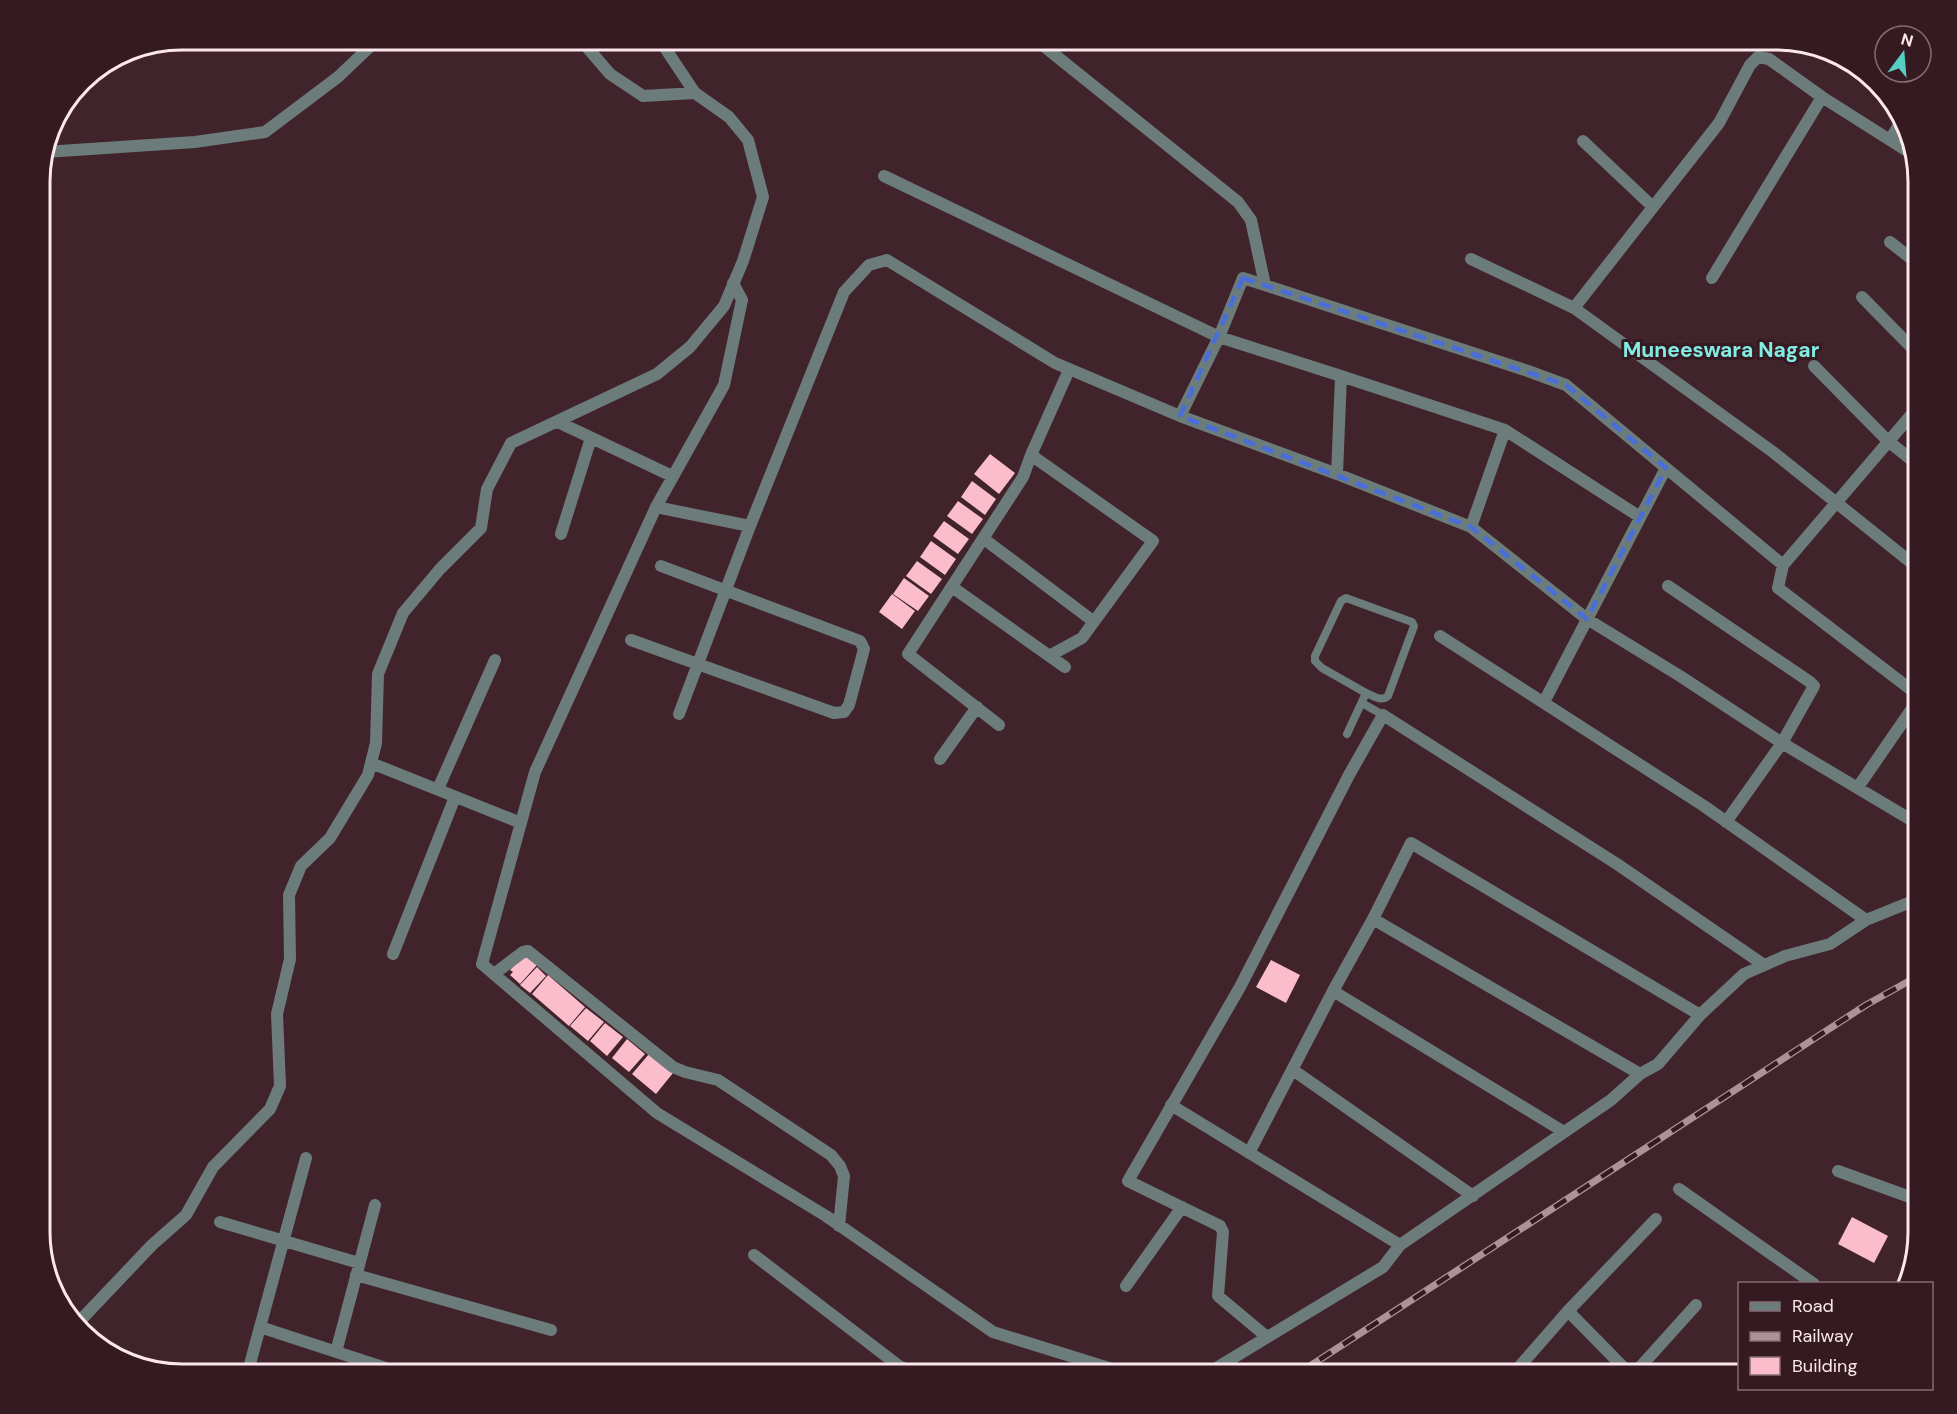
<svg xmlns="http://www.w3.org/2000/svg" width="1957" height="1414" font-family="'DM Sans',sans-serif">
<rect width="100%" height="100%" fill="#40232b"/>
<!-- building -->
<path fill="#fbbdcb" d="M990 454 1015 473 999 494 974 474Z
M972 481 996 499 985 515 961 497Z
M958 501 983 519 972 534 947 516Z
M944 521 969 539 958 554 933 536Z
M931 541 956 559 945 575 920 557Z
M917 561 942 579 931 594 906 576Z
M904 578 929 596 918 611 893 594Z
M892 594 915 611 902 629 879 612Z
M525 954 537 965 520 984 510 975 513 972 510 970Z
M1271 960 1300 975 1286 1003 1256 987Z
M537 967 546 976 530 993 520 985Z
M548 975 585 1007 569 1026 532 994Z
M586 1008 604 1022 588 1041 570 1026Z
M605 1023 623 1037 607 1056 590 1041Z
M627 1039 645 1054 629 1072 612 1058Z
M649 1054 673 1073 656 1094 632 1074Z
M1852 1217 1888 1236 1874 1263 1838 1244Z"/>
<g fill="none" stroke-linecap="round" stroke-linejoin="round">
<!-- lane -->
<path stroke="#6b7c7a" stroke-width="8" d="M1362 703 1383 715
M1347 734 1366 693C1374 696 1381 702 1388 696L1414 626 1412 622 1346 598 1341 601 1315 656V661L1322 668 1366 693"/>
<!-- street -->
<path stroke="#6b7c7a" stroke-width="12" d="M659 39 695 93
M1035 39 1238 202 1251 220 1265 285
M1890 140 1903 118
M1583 141 1653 207
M45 152 195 142 265 132 338 77 378 39
M884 176 1219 337 1341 376 1337 474 1471 527 1587 619 1680 676 1782 743 1918 824
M1890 242 1918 264
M1471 259 1574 308 1773 452 1918 568
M1712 278 1822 97
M733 283 742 300 724 385 656 507 535 772 482 964 657 1113 826 1216 993 1332 1125 1373 1154 1375
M1862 297 1918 354
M1574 308 1719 123 1750 65 1758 57 1769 59 1822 97 1912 154
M1814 366 1888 441 1918 465
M1341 376 1505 430 1471 527
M1180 416 1337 474
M558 422 672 476
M1505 430 1640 517
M1031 455 1153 541 1082 638 1049 656
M656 507 750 526 844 292 869 265 887 260 1055 363 1180 416 1219 337 1243 278 1528 371 1566 385 1783 565 1918 407
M561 534 591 438
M984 539 1093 621
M1783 565 1778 588 1918 695
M1668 586 1810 682 1814 686 1782 743 1726 822
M952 587 1065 667
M1440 636 1704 806 1866 920
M631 640 834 713 844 712 849 705 864 649 860 641 661 566
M1544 702 1666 468
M679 714 750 526
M999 725 908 654 1023 477 1031 455 1069 370
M940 759 977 707
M371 763 521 823
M1858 787 1918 700
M438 789 495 660
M1373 919 1411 843 1700 1015
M393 954 455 797
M494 974 523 952 528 951 673 1067 685 1072 718 1080 831 1155 840 1166 844 1176 839 1226
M1333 991 1564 1132
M1293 1070 1473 1196
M1171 1105 1400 1245
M1249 1153 1333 991 1373 919 1640 1074
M1838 1171 1918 1200
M1679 1189 1814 1284
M220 1222 359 1263
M754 1255 899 1366 918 1375
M356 1275 551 1330
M1126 1286 1182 1207
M1568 1311 1631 1375
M76 1325 152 1245 186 1215 213 1167 270 1109 280 1086 277 1014 290 959 289 895 301 866 330 838 368 775 376 743 378 674 403 613 440 569 481 528 487 489 511 443 657 374 690 347 724 306 743 261 763 197 748 140 729 117 695 93 643 96 610 74 580 39
M260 1327 407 1375
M1267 1337 1218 1296 1223 1232 1220 1226 1128 1181 1240 987 1349 775 1383 715 1617 864 1764 965
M336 1352 375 1205
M247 1375 306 1158
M1205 1375 1383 1267 1400 1245 1611 1100 1640 1074 1658 1064 1700 1015 1744 974 1785 956 1830 944 1866 920 1918 899
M1512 1375 1568 1311 1656 1219
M1633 1375 1696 1305"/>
<defs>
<path id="rail" d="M1296 1375 1866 1005 1918 976"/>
</defs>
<!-- rail casing -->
<use href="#rail" stroke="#ab9399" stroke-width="7"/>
<!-- rail -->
<use href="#rail" stroke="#351a21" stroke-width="4.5" stroke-dasharray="14" stroke-linecap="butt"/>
</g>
<!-- marked area -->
<path fill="none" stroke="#4a6ddc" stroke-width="4.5" stroke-dasharray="12 8" stroke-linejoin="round" d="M1243 278 1566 385 1666 468 1587 619 1471 527 1180 416Z"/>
<g text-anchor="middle" stroke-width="6" stroke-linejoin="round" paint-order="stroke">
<!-- neighbourhood labels -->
<g font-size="21" font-weight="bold" fill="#83ede4" stroke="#351a21">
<text x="1721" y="357">Muneeswara Nagar</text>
</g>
</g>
<!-- crop -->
<path d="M0 0H1957V1414H0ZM182 50H1776A132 132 0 0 1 1908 182V1232A132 132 0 0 1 1776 1364H182A132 132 0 0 1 50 1232V182A132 132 0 0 1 182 50Z" fill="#351a21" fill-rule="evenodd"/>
<path fill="none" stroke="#fce8ec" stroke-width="3" d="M182 50H1776A132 132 0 0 1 1908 182V1232A132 132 0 0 1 1776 1364H182A132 132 0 0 1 50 1232V182A132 132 0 0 1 182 50Z"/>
<!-- legend -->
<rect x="1738" y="1282" width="195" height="108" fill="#351a21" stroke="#856c72" stroke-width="1.5"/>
<rect x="1750" y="1302" width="30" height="9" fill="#6b7c7a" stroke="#856c72" stroke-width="1.5"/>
<text x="1792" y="1312" font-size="18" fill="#fce8ec">Road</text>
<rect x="1750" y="1332" width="30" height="9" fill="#ab9399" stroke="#856c72" stroke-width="1.5"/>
<text x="1792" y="1342" font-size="18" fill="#fce8ec">Railway</text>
<rect x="1750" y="1357" width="30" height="18" fill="#fbbdcb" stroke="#856c72" stroke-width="1.5"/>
<text x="1792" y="1372" font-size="18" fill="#fce8ec">Building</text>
<!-- north arrow -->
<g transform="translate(1903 54) rotate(16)"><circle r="28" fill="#351a21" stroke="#856c72" stroke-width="1.5"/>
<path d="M0-4.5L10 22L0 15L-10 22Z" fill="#55cec4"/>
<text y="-9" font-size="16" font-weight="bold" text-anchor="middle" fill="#fce8ec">N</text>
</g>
</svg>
